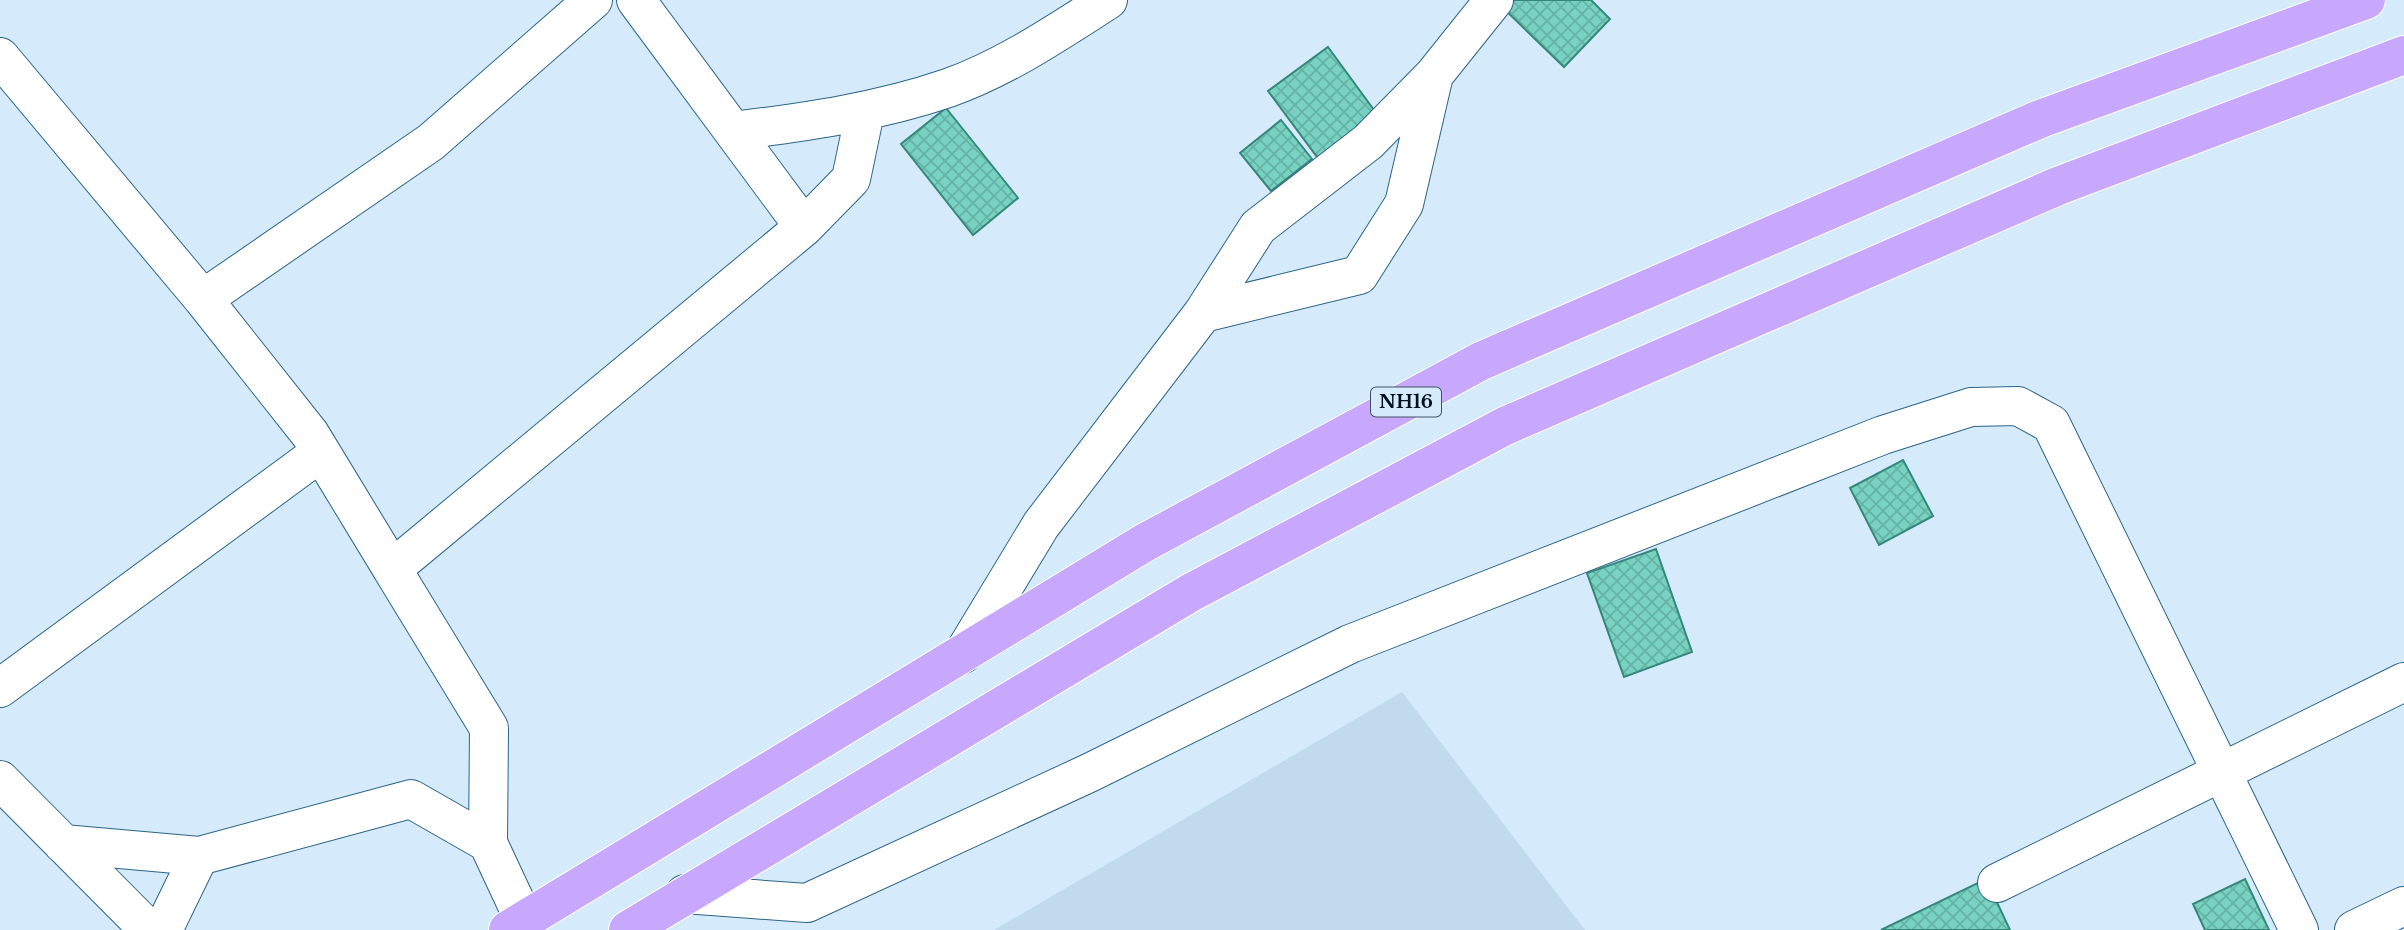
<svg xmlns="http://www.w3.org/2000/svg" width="2404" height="930" font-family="'Libre Baskerville',serif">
<defs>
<pattern id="building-cross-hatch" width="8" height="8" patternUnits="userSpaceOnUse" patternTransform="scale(1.75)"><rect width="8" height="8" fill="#78d2c1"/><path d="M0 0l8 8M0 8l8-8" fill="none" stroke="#66b3a5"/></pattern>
</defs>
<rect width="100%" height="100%" fill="#d5ebfc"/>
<!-- built -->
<path fill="#c1dbec" d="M1402 692 1585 930H994Z"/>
<!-- building -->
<path fill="url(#building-cross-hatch)" stroke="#34887a" stroke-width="2" d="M1507 0H1591L1610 19 1564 67 1501 6Z
M1328 47 1382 121 1323 165 1268 91Z
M946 108 1018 198 973 235 901 144Z
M1281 120 1312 159 1271 191 1240 153Z
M1903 460 1933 516 1879 545 1850 488Z
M1656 549 1692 652 1624 677 1587 573Z
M1986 879 2010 930H1881Z
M2245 879 2269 930H2205L2193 904Z"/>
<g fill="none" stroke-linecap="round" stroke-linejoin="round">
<defs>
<path id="minor" d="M0 57 203 299 431 142 593 0
M733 131C806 122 878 112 948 88 1005 68 1058 32 1108 0
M804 227 851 179 865 112
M203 299 310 434 392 569
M1203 313 1359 275 1404 204 1434 75
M963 654 1041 525 1203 313 1258 227 1368 142 1434 75 1494 0
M0 688 321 452
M0 780 149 930
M63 844 199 856 411 799 488 843
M1997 883 2404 682
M685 894 807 903 1089 773 1350 644 1883 435 1971 407 2018 406 2051 424 2299 930
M524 920 488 843 489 728 392 569 804 227 636 0
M163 930 199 856
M2354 930 2404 906"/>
<path id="highway" d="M508 930 1144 543 1481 361 2040 119 2366 0
M628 930 1190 593 1505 426 2058 186 2404 55"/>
</defs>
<!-- minor casing -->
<use href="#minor" stroke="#2c6489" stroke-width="40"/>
<!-- highway casing -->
<use href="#highway" stroke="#fff" stroke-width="40"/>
<!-- minor -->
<use href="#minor" stroke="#fff" stroke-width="38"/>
<!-- highway -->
<use href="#highway" stroke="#c7a8fd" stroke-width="38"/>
</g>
<g text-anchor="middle" stroke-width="7" stroke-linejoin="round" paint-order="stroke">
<!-- shield labels -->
<rect fill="#d5ebfc" stroke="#405261" stroke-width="2" x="1371" y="387.5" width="70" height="29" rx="5"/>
<g font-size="18" font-weight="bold" fill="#00101e">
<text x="1406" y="408">NH16</text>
</g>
</g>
</svg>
